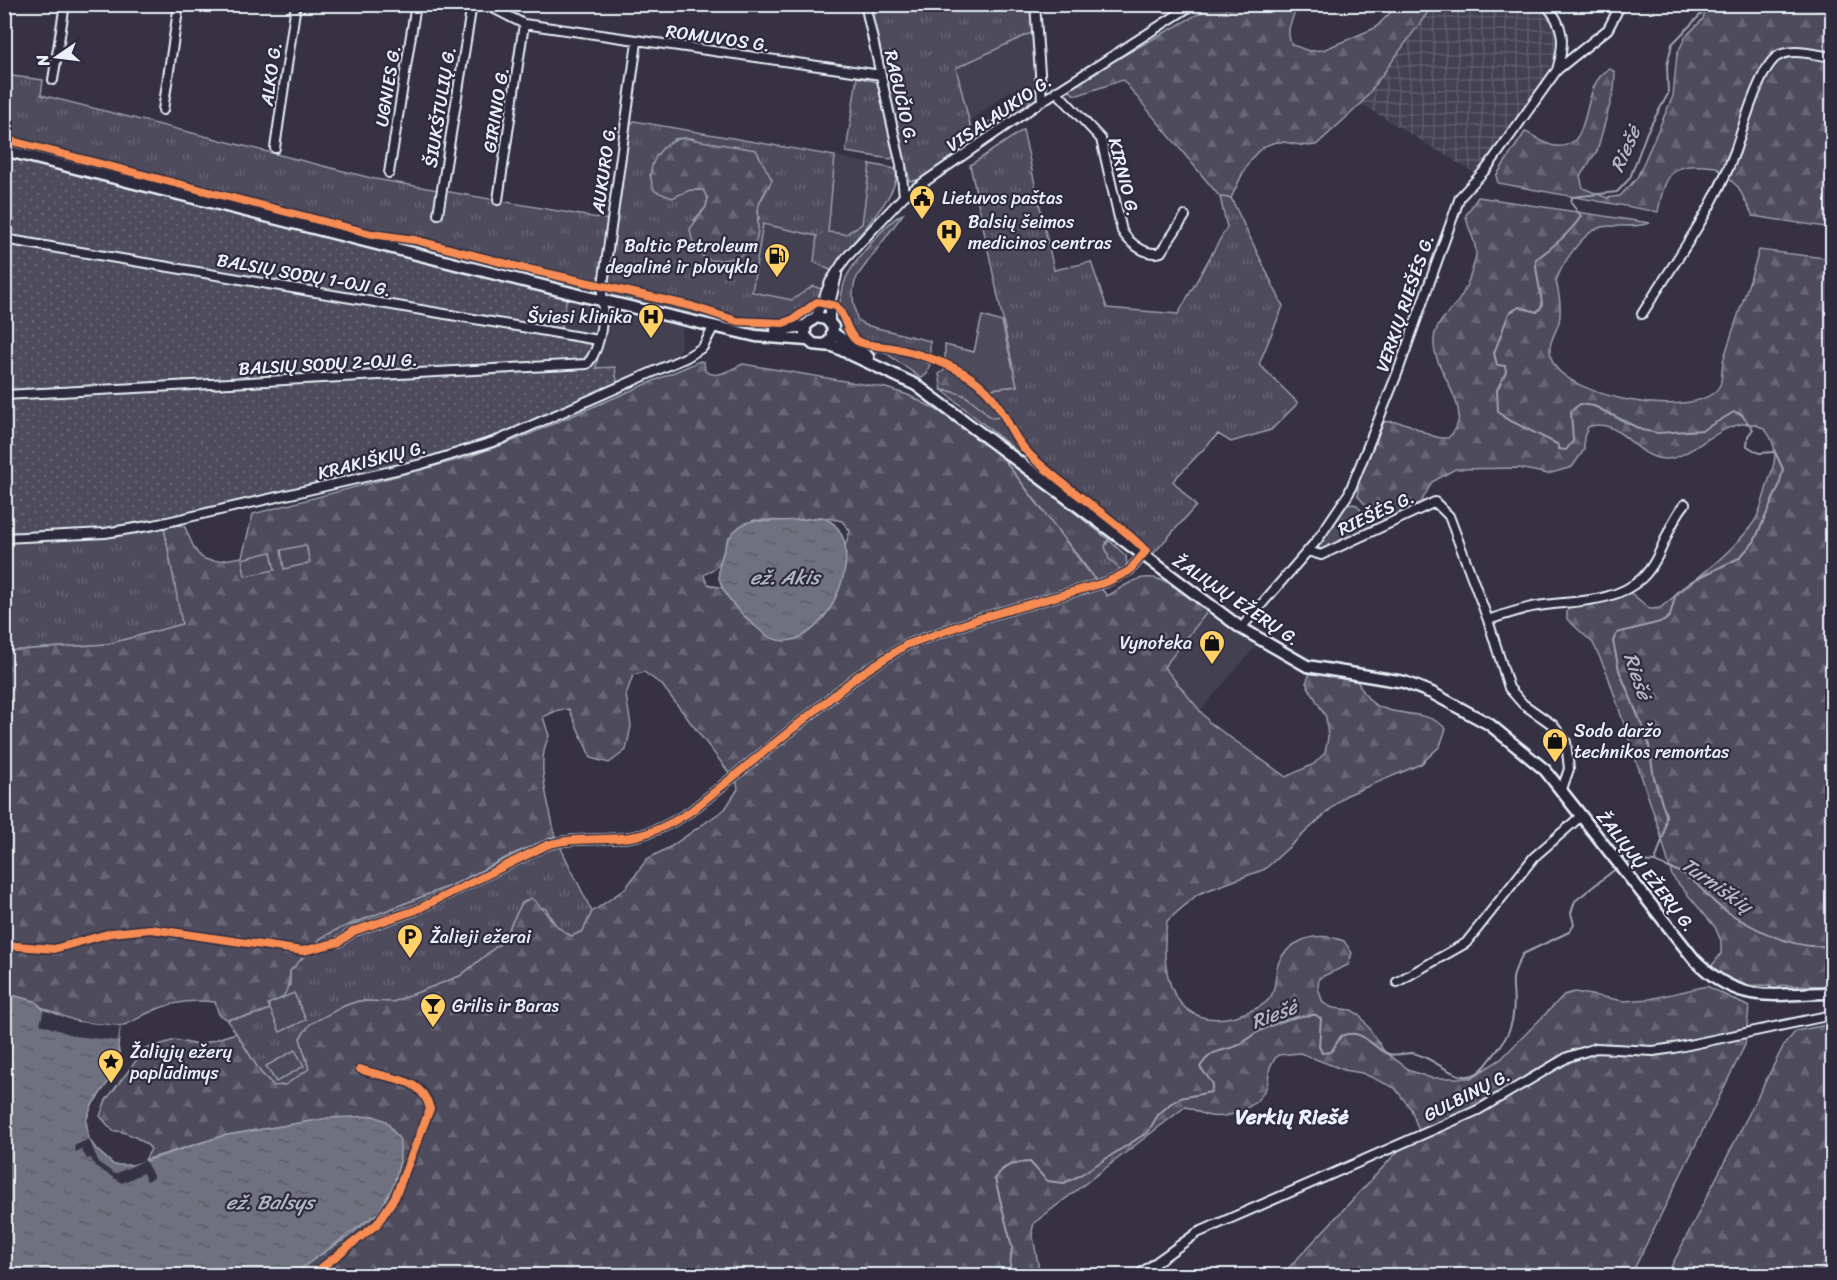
<svg xmlns="http://www.w3.org/2000/svg" width="1837" height="1280" font-family="Sriracha,sans-serif">
<defs>
<pattern id="industrial-grid" width="8" height="8" patternUnits="userSpaceOnUse" patternTransform="scale(1.5)"><rect width="8" height="8" fill="#433f51"/><path d="M0 4h8M4 0v8" fill="none" stroke="#5e5b6b"/></pattern>
<pattern id="grass-tufts" width="24" height="20" patternUnits="userSpaceOnUse" patternTransform="scale(1.5)"><rect width="24" height="20" fill="#4d4b5c"/><path d="M3 7l-1-3M5 7V3M7 7l1-3M15 17l-1-3M17 17v-4M19 17l1-3" fill="none" stroke="#676574"/></pattern>
<pattern id="forest-firs" width="22" height="20" patternUnits="userSpaceOnUse" patternTransform="scale(1.5)"><rect width="22" height="20" fill="#4d4b5c"/><path d="M5 1l3.5 6h-7zM16 11l3.5 6h-7z" fill="#676574"/></pattern>
<pattern id="garden-dots" width="8" height="8" patternUnits="userSpaceOnUse" patternTransform="scale(1.5)"><rect width="8" height="8" fill="#4d4b5c"/><path d="M2 2h.1M6 6h.1" fill="none" stroke="#676574" stroke-width="1.8" stroke-linecap="round"/></pattern>
<pattern id="water-ripples" width="26" height="14" patternUnits="userSpaceOnUse" patternTransform="scale(1.5)"><rect width="26" height="14" fill="#70717f"/><path d="M2 4q2-2 4 0t4 0M15 11q2-2 4 0t4 0" fill="none" stroke="#5b5c64"/></pattern>
</defs>
<rect width="100%" height="100%" fill="#363244"/>
<filter id="ink" filterUnits="userSpaceOnUse"><feTurbulence type="fractalNoise" baseFrequency=".0167" numOctaves="2"/><feDisplacementMap in="SourceGraphic" scale="12" xChannelSelector="R" yChannelSelector="G"/><feConvolveMatrix kernelMatrix="1 2 1 2 8 2 1 2 1" color-interpolation-filters="sRGB"/></filter>
<g filter="url(#ink)">
<!-- built -->
<path fill="#433f51" d="M1033 32 1036 91 1016 104 1011 90 969 121 955 67Z
M835 156 870 164 862 224 846 234 827 232Z
M763 224 817 236 814 262 832 271 824 290 813 286 792 300 752 292Z
M567 296 642 319 683 327 679 357 617 382 615 367 595 369 561 331Z
M1208 611 1257 645 1200 711 1164 667Z"/>
<!-- industrial -->
<path fill="url(#industrial-grid)" d="M1426 5H1537L1549 15 1555 27 1557 48 1549 73 1476 174 1361 104 1430 9Z"/>
<!-- grass -->
<path fill="url(#grass-tufts)" stroke="#9a9eaa" stroke-width="1.5" fill-rule="evenodd" d="M869 5H1032L1033 32 956 68 972 133 1036 91 1027 105 918 180 910 181Z
M4 75 43 80 41 95 375 179 615 221 630 125 634 121 835 156 828 232 846 234 862 224 870 164 895 169C906 192 843 248 832 271L814 262 817 236 763 224 752 292 792 300 813 286 824 290 816 310 800 322 781 328H756L726 323 615 299 5 146ZM683 138H692L772 180 758 206 759 219 694 220 706 207 708 199 703 190 655 191 650 175 674 139Z
M857 77 877 82 894 156 891 159 846 152Z
M1023 130 1054 270 1091 262 1107 308 1178 314 1227 227 1220 197 1231 198 1283 306 1259 364 1298 403 1271 430 1231 442 1218 434 1173 481 1196 506 1153 554 1113 519 1081 504 942 390 961 393 979 405 995 404 987 396 989 389 1017 386 970 165Z
M903 214 858 275C850 290 853 302 857 319L865 325 930 341V364L907 355 877 351 874 354C850 346 832 335 832 307L840 302C842 294 843 286 846 278 853 263 889 219 903 214Z
M998 452 1109 540 1106 542 1122 571 1117 576 1097 581Z
M1348 503 1357 505 1372 524 1369 529 1321 551 1318 547Z
M164 527 183 624 108 644 5 651 4 541 119 535Z
M555 836 592 912 583 931 572 936 559 931 546 909 522 903 502 942 460 976 393 1002 358 1001 344 1006 300 1038 309 1069 285 1085 274 1086 261 1073 227 1019 252 1016 290 985V971L321 938 336 930 457 883 513 854Z"/>
<!-- forest -->
<path fill="url(#forest-firs)" stroke="#9a9eaa" stroke-width="1.5" fill-rule="evenodd" d="M1214 5H1298C1293 18 1284 31 1292 45L1309 51 1323 50 1375 28 1398 5H1426L1431 8 1361 104 1316 145C1303 148 1295 143 1283 142 1253 140 1242 176 1231 198L1220 197 1123 80 1078 95 1073 94 1067 87Z
M1707 5H1832V228L1753 216 1738 187 1716 167C1672 162 1666 170 1658 212L1498 183 1496 176 1525 132C1534 135 1545 145 1555 146 1597 150 1577 84 1610 69L1615 72 1614 90 1597 151 1580 176 1583 188 1607 198 1620 196 1637 178 1673 96 1677 54 1686 36 1703 19Z
M683 138 756 150 772 180C768 188 761 197 759 205 755 219 762 232 753 246 748 253 738 258 729 259 704 265 693 253 690 229L706 207 708 199 703 190H690L672 198 655 191C643 168 659 143 683 138Z
M1478 197 1650 223C1633 229 1618 224 1602 227 1583 231 1562 264 1556 281 1559 294 1562 308 1559 322 1555 336 1546 344 1552 360 1565 399 1703 422 1720 385 1723 378 1721 366 1724 358 1735 322 1749 286 1759 250L1832 259V986L1738 985 1710 968 1721 954V941L1715 927 1672 876 1659 829 1607 673 1593 643 1567 619V611L1571 606 1631 593 1650 609 1660 608C1691 582 1730 556 1754 522 1761 512 1764 495 1768 483 1772 471 1778 456 1773 444 1769 432 1764 426 1751 424 1720 420 1691 460 1664 459 1635 458 1619 415 1588 427L1584 437V450L1572 467 1548 474 1519 468 1455 469 1432 482 1420 504 1388 520 1375 516 1358 496V483L1384 422C1414 418 1425 440 1448 438 1478 412 1436 376 1434 345 1432 322 1452 313 1462 295 1468 284 1474 266 1476 255 1477 241 1467 229 1466 215Z
M889 352 907 355 930 364 927 374 921 378 886 353Z
M700 361 704 362 705 371C718 380 730 369 743 364L886 388 908 395 935 409 998 452 1107 596C1116 591 1126 584 1136 580 1163 570 1189 597 1208 611L1164 667 1210 723 1286 777 1314 764 1325 753 1328 738 1326 717 1306 683 1310 673 1357 681C1362 689 1366 698 1374 704 1396 718 1427 708 1446 729L1440 746 1421 764 1345 796 1265 869 1198 894 1167 921C1157 986 1181 1042 1255 1009 1291 993 1260 967 1295 944 1311 934 1328 935 1344 941L1352 953 1348 965 1319 978 1318 988 1323 1003 1333 1008 1351 1010 1360 1015 1384 1051 1411 1071 1431 1078H1471L1501 1059 1564 995 1575 992 1624 1001 1650 999 1707 986 1749 1007 1745 1045 1631 1275H1282L1402 1147 1422 1139 1411 1109 1395 1088 1362 1073 1344 1070 1300 1053 1278 1055C1264 1071 1272 1073 1266 1088 1257 1108 1227 1121 1206 1115 1199 1113 1193 1108 1185 1107L1034 1223 1032 1231 1040 1275H289L348 1237 379 1212 329 1118 222 1136 145 1160 151 1149C144 1140 124 1130 113 1131L100 1116 106 1100 145 1049 175 1040 198 1045 236 1033 261 1073 274 1086 285 1085 309 1069 300 1038 310 1024 344 1006 359 1001 393 1002 460 976 502 942 522 903 531 898C547 910 554 929 572 936L583 931 592 912 626 888 647 859 670 847 725 809 738 789 737 783 662 685 644 672 633 675 626 695 631 726 626 750 609 763 591 758 569 709 558 710 543 717 549 736C534 766 550 804 555 836L513 854 457 883 336 930 321 938 290 971C289 1011 260 1015 227 1019L219 1015 215 1002C191 999 170 1002 148 1013 139 1017 128 1026 118 1026 76 1030 43 1004 5 993V651L108 644 182 624 164 527 179 525 185 527C200 565 203 564 242 557L253 514 465 458 518 439ZM821 517 842 521 850 531 844 549 845 568 737 609 724 588C713 586 706 587 704 575L719 565 728 538 754 520 792 521Z
M946 369C967 375 995 395 1001 417L991 418C976 403 965 391 942 390L939 374Z
M1109 540 1126 556 1127 565 1122 571 1109 559 1105 546Z
M1832 1024V1275H1667L1784 1045 1796 1031Z"/>
<!-- garden -->
<path fill="url(#garden-dots)" stroke="#9a9eaa" stroke-width="1.5" d="M5 156 567 296 561 331 601 340 596 368 615 367 617 382 513 429 453 451 293 490 131 526 94 530 5 533Z"/>
<!-- pitch -->
<path fill="#4d4b5c" stroke="#9a9eaa" stroke-width="1.5" d="M982 316 1002 322 1017 386 989 389 970 373 945 362V345L974 352Z
M306 545 310 563 284 569 281 550Z
M271 552 275 570 245 576 242 559Z
M294 993 306 1020 280 1032 268 1004Z
M295 1050 304 1066 276 1082 266 1066Z"/>
<!-- water -->
<path fill="url(#water-ripples)" stroke="#a0a4af" stroke-width="1.5" d="M821 517C883 536 816 679 761 631 745 618 724 599 719 578 717 568 722 556 725 547 729 535 739 523 753 521 759 520 765 522 771 521 788 521 805 520 821 517Z
M4 993 35 1001 44 1010 77 1022 120 1026 118 1046 121 1064 92 1105 86 1121 89 1139 96 1149 114 1165H133L222 1136 329 1118 374 1116 386 1121 400 1140V1161L394 1184 379 1212 295 1273 142 1275C126 1267 112 1264 97 1275H5Z"/>
<!-- pier -->
<path fill="#363244" d="M44 1010 77 1022 120 1026 118 1041 75 1036 40 1024Z
M89 1139 99 1163 115 1174 145 1160 154 1178 147 1181 143 1173 122 1183 95 1166 91 1158 87 1159 81 1149 76 1152 74 1146Z"/>
<g fill="none" stroke-linecap="round" stroke-linejoin="round">
<!-- stream -->
<path stroke="#a0a4af" stroke-width="2" d="M1655 862C1664 867 1676 869 1685 875 1700 884 1709 900 1723 909 1752 928 1797 952 1832 945
M1623 864 1636 861 1655 862 1664 834 1666 815 1654 778 1648 740 1619 670 1613 641 1617 633 1664 621 1670 616 1676 593 1692 581 1739 558 1754 542 1779 486 1783 469 1775 452 1759 453 1747 446 1748 436 1753 429 1741 414 1734 412 1703 430 1657 433 1642 430 1594 406 1580 404 1571 411 1573 441 1566 450 1559 449 1557 444 1505 418 1498 411 1497 390 1506 372 1505 366 1497 365 1494 353 1509 313 1519 307 1537 312 1542 306C1542 295 1534 266 1536 259 1551 249 1572 231 1581 216L1571 203 1572 197 1617 192 1630 178 1647 132 1668 94 1667 65 1672 44 1711 4
M1009 1276 1012 1247 995 1179C1003 1164 1015 1163 1030 1162L1047 1181 1064 1183 1077 1177 1148 1132 1158 1115 1170 1104 1180 1098 1211 1092 1213 1084 1200 1067C1213 1047 1221 1053 1239 1045 1245 1043 1249 1037 1254 1034 1271 1025 1297 1014 1316 1015L1321 1019 1319 1046 1322 1053 1331 1052 1341 1036C1364 1027 1371 1048 1389 1054 1397 1056 1405 1053 1412 1053 1437 1056 1462 1094 1485 1066 1498 1050 1511 1035 1513 1015 1517 985 1505 985 1523 954L1569 932 1574 924 1571 913 1575 901 1618 867"/>
<defs>
<path id="street" d="M485 4 524 24 881 75
M865 4 901 165 904 196
M1035 4 1042 101
M1545 4C1565 25 1565 43 1557 70
M53 80 65 4
M1056 91 1101 139 1122 231C1129 243 1147 257 1161 252L1185 216
M163 110 179 4
M275 148 296 4
M389 173 416 4
M498 200 524 24
M438 214 472 4
M4 239 598 340
M1642 314C1678 256 1722 199 1741 133 1747 114 1761 70 1775 58 1789 46 1815 55 1832 57
M816 317 830 282 845 259 904 196 1042 101 1194 4
M830 322V304L837 275
M4 395 587 364C602 348 604 313 602 292L637 42
M4 538 105 533 154 525 422 464 499 440 687 357 703 347 714 326
M1308 551 1321 555 1435 502 1449 516 1488 620 1509 688 1523 704 1553 725 1566 742 1569 769 1562 789
M1488 620C1503 615 1518 610 1532 607 1567 600 1614 605 1642 578 1663 558 1666 526 1685 504
M1241 628 1318 539 1349 493 1397 374 1460 197 1487 168 1557 70 1608 29 1621 4
M339 942 354 931 416 910 547 845C576 836 606 842 636 836 656 832 674 822 691 811L859 675 906 645 981 618 1107 582 1129 571 1142 556
M1397 982 1466 943 1534 857 1581 816
M1137 1276 1197 1233 1478 1110 1568 1057 1596 1048 1653 1051 1674 1048 1832 1015"/>
<path id="secondary" d="M4 150 583 296 756 336 807 340
M776 330 805 326
M834 334 868 357
M824 345 831 340 833 327 826 319 816 317 805 326V336L813 344 833 346 916 385 1241 628 1307 666 1404 682 1432 693 1489 724 1545 770 1694 959C1741 1007 1772 993 1832 993"/>
</defs>
<!-- street casing -->
<use href="#street" stroke="#e8f1f8" stroke-width="12"/>
<!-- secondary casing -->
<use href="#secondary" stroke="#e8f1f8" stroke-width="15"/>
<!-- street -->
<use href="#street" stroke="#2f2a3d" stroke-width="8"/>
<!-- secondary -->
<use href="#secondary" stroke="#2f2a3d" stroke-width="10"/>
<defs>
<path id="cycleway" d="M4 139 372 234 415 240 519 267 691 306 737 321 783 323 794 319 817 302 836 306C846 315 846 334 857 341 866 346 882 346 893 348 917 353 949 363 970 377 1006 401 1004 429 1030 455 1067 491 1111 515 1146 551L1129 571 1107 582 981 618 906 645 859 675 691 811C674 822 656 832 636 836 606 842 576 836 547 845L416 910 354 931 339 942 303 951 151 929 111 933 54 949 4 945
M311 1276 377 1224 395 1197 430 1109C422 1075 388 1080 360 1069"/>
</defs>
<!-- cycleway casing -->
<use href="#cycleway" stroke="#2f2a3d" stroke-width="11"/>
<!-- cycleway -->
<use href="#cycleway" stroke="#f68b52" stroke-width="8"/>
</g>
</g>
<!-- icons -->
<defs>
<symbol id="civic-pin" viewBox="-11 -11 22 30"><path d="M0 17L-7.5 6A9.5 9.5 0 1 1 7.5 6Z" fill="#ffd166" stroke="#2f2a3d"/><path d="M-.6-6.5H3V-4.5H.6V-3L4-1V1h2V6H-6V1h2V-1L-.6-3ZM-1.2 2.5V6h2.4V2.5Z" fill="#111"/></symbol>
<symbol id="hospital-pin" viewBox="-11 -11 22 30"><path d="M0 17L-7.5 6A9.5 9.5 0 1 1 7.5 6Z" fill="#ffd166" stroke="#2f2a3d"/><path d="M-5-5h3v3.5h4V-5h3V5h-3V1.5h-4V5h-3Z" fill="#111"/></symbol>
<symbol id="fuel-pin" viewBox="-11 -11 22 30"><path d="M0 17L-7.5 6A9.5 9.5 0 1 1 7.5 6Z" fill="#ffd166" stroke="#2f2a3d"/><path d="M-5.5-6h7V0h2V4h1.3V-2.5L3-4.5l.8-.8L6-3V5H2.5V1h-1V6h-7ZM-4.2-4.7v3.2H.2V-4.7Z" fill="#111"/></symbol>
<symbol id="shop-pin" viewBox="-11 -11 22 30"><path d="M0 17L-7.5 6A9.5 9.5 0 1 1 7.5 6Z" fill="#ffd166" stroke="#2f2a3d"/><path d="M-5-2.5h2.3a2.7 3.5 0 0 1 5.4 0H5L5.5 6h-11ZM-1.5-2.5h3a1.5 2.3 0 0 0-3 0Z" fill="#111"/></symbol>
<symbol id="parking-pin" viewBox="-11 -11 22 30"><path d="M0 17L-7.5 6A9.5 9.5 0 1 1 7.5 6Z" fill="#ffd166" stroke="#2f2a3d"/><path d="M-3.5-5.5H1a3.5 3.5 0 0 1 0 7H-1V5.5H-3.5ZM-1-3.4V-.6H.8a1.4 1.4 0 0 0 0-2.8Z" fill="#111"/></symbol>
<symbol id="bar-pin" viewBox="-11 -11 22 30"><path d="M0 17L-7.5 6A9.5 9.5 0 1 1 7.5 6Z" fill="#ffd166" stroke="#2f2a3d"/><path d="M-6-5H6L.8 .8V4.5H3.5V6h-7V4.5H-.8V.8Z" fill="#111"/></symbol>
<symbol id="sight-pin" viewBox="-11 -11 22 30"><path d="M0 17L-7.5 6A9.5 9.5 0 1 1 7.5 6Z" fill="#ffd166" stroke="#2f2a3d"/><path d="M0-6L1.8-2.2L6-1.7L2.9 1.2L3.7 5.4L0 3.3L-3.7 5.4L-2.9 1.2L-6-1.7L-1.8-2.2Z" fill="#111"/></symbol>
</defs>
<g fill-rule="evenodd">
<use href="#civic-pin" x="907" y="183" width="30" height="40"/>
<use href="#hospital-pin" x="934" y="217" width="30" height="40"/>
<use href="#fuel-pin" x="762" y="241" width="30" height="40"/>
<use href="#hospital-pin" x="636" y="302" width="30" height="40"/>
<use href="#shop-pin" x="1197" y="628" width="30" height="40"/>
<use href="#shop-pin" x="1540" y="726" width="30" height="40"/>
<use href="#parking-pin" x="395" y="922" width="30" height="40"/>
<use href="#bar-pin" x="418" y="991" width="30" height="40"/>
<use href="#sight-pin" x="96" y="1047" width="30" height="40"/>
</g>
<g text-anchor="middle" stroke-width="4.5" stroke-linejoin="round" paint-order="stroke">
<!-- street labels -->
<g font-size="18" fill="#e8f1f8" stroke="#2f2a3d">
<text transform="translate(718 38) rotate(8)" y="6">ROMUVOS G.</text>
<text transform="translate(271 74) rotate(-82)" y="6">ALKO G.</text>
<text transform="translate(388 86) rotate(-81)" y="6">UGNIES G.</text>
<text transform="translate(901 97) rotate(77)" y="6">RAGUČIO G.</text>
<text transform="translate(440 107) rotate(-81)" y="6">ŠIUKŠTULIŲ G.</text>
<text transform="translate(496 110) rotate(-81)" y="6">GIRINIO G.</text>
<text transform="translate(999 113) rotate(-34)" y="6">VISALAUKIO G.</text>
<text transform="translate(604 169) rotate(-82)" y="6">AUKURO G.</text>
<text transform="translate(1124 177) rotate(76)" y="6">KIRNIO G.</text>
<text transform="translate(304 275) rotate(10)" y="6">BALSIŲ SODŲ 1-OJI G.</text>
<text transform="translate(1405 303) rotate(-71)" y="6">VERKIŲ RIEŠĖS G.</text>
<text transform="translate(328 364) rotate(-3)" y="6">BALSIŲ SODŲ 2-OJI G.</text>
<text transform="translate(372 460) rotate(-14)" y="6">KRAKIŠKIŲ G.</text>
<text transform="translate(1376 513) rotate(-25)" y="6">RIEŠĖS G.</text>
<text transform="translate(1236 600) rotate(34)" y="6">ŽALIŲJŲ EŽERŲ G.</text>
<text transform="translate(1646 871) rotate(52)" y="6">ŽALIŲJŲ EŽERŲ G.</text>
<text transform="translate(1467 1095) rotate(-27)" y="6">GULBINŲ G.</text>
</g>
<!-- poi labels -->
<g font-size="18" fill="#e8f1f8" stroke="#2f2a3d" text-anchor="start">
<text x="942" y="204">Lietuvos paštas</text>
<text x="968" y="228">Balsių šeimos<tspan x="968" dy="21">medicinos centras</tspan></text>
<text x="758" y="252" text-anchor="end">Baltic Petroleum<tspan x="758" dy="21">degalinė ir plovykla</tspan></text>
<text x="632" y="323" text-anchor="end">Šviesi klinika</text>
<text x="1192" y="649" text-anchor="end">Vynoteka</text>
<text x="1574" y="737">Sodo daržo<tspan x="1574" dy="21">technikos remontas</tspan></text>
<text x="430" y="943">Žalieji ežerai</text>
<text x="452" y="1012">Grilis ir Baras</text>
<text x="130" y="1058">Žaliųjų ežerų<tspan x="130" dy="21">paplūdimys</tspan></text>
</g>
<!-- water labels -->
<g font-size="20" font-style="italic" fill="#b2b7c2" stroke="#2f2a3d">
<text transform="translate(1625 149) rotate(-66)" y="7">Riešė</text>
<text x="785" y="584">ež. Akis</text>
<text transform="translate(1638 676) rotate(71)" y="7">Riešė</text>
<text transform="translate(1717 885) rotate(35)" y="7">Turniškių</text>
<text transform="translate(1274 1014) rotate(-21)" y="7">Riešė</text>
<text x="270" y="1209">ež. Balsys</text>
</g>
<!-- quarter labels -->
<g font-size="21" font-weight="bold" fill="#e8f1f8" stroke="#2f2a3d">
<text x="1292" y="1124">Verkių Riešė</text>
</g>
</g>
<!-- margin -->
<rect width="1837" height="1280" fill="none" stroke="#2f2a3d" stroke-width="24"/>
<rect x="12" y="12" width="1813" height="1256" fill="none" stroke="#e8f1f8" stroke-width="2" filter="url(#ink)"/>
<!-- north arrow -->
<g transform="translate(57 57) rotate(256)" stroke="#2f2a3d" stroke-width="4.5" paint-order="stroke">
<path d="M0-4.5L10 22L0 15L-10 22Z" fill="#e8f1f8"/>
<text y="-9" font-size="16" font-weight="bold" text-anchor="middle" fill="#e8f1f8">N</text>
</g>
</svg>
